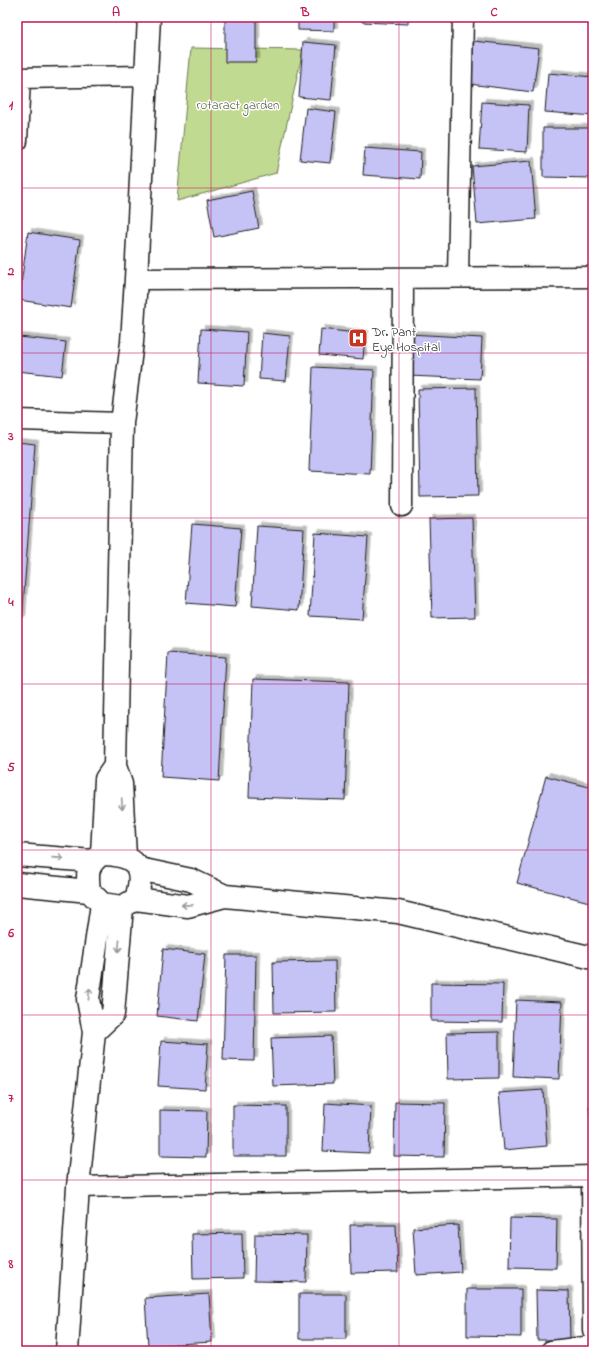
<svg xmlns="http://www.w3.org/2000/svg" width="610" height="1368" font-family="'Indie Flower',sans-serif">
<defs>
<filter id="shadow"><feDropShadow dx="3.5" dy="-3.5" stdDeviation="0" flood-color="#0004"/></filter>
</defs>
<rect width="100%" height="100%" fill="#fff"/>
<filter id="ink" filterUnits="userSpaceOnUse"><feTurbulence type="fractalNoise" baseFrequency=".025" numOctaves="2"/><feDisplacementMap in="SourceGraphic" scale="8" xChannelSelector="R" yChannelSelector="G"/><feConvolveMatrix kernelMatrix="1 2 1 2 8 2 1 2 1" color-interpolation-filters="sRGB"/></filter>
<g filter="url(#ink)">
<!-- green -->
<path fill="#c1da91" stroke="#6e7b56" d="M191 48 303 50 276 173 177 201Z"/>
<!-- building -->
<path fill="#c5c2f5" stroke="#1c1c1c" filter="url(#shadow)" d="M225 17H256V62H225Z
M298 17H334V31L298 30Z
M362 17H408V24L362 22Z
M474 41 539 48 533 92 469 84Z
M303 42 336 45 331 100 299 97Z
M548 73 593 77V116L545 112Z
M482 102 529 105 527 152 479 149Z
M306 108 336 112 330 163 300 160Z
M543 128H593V178L543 177Z
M365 148 421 152 420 179 363 175Z
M531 161 536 219 477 224 472 166Z
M252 191 259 228 214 237 207 200Z
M28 232 80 240 71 308 19 300Z
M201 329 247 332 244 386 198 383Z
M321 329 365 334 363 359 319 355Z
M262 333 290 336 286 381 259 379Z
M409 334 482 338 480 379 408 376Z
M19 337 66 342 62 376 17 371Z
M313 367 374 370 370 474 309 471Z
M476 388 478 496 420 497 418 389Z
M17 442 35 444 22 620H17Z
M472 518 475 617 432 618 429 519Z
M192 524 241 528 235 607 186 603Z
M257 526 304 529 299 610 252 606Z
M315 533 368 537 362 619 310 616Z
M168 653 226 657 219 781 161 777Z
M253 679 349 682 345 800 249 797Z
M546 776 593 788V903L517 883Z
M163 949 205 954 198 1021 157 1016Z
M226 955H256L254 1061 223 1060Z
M335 961 336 1012 274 1013 273 962Z
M431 983 503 984 502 1022 431 1021Z
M516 1000 562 1002 559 1079 513 1077Z
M499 1032V1078L448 1079 447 1033Z
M331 1036 333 1084 273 1086 271 1038Z
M161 1041 208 1044 205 1089 158 1086Z
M543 1090 547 1146 504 1150 499 1093Z
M395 1102 445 1103 444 1157 394 1156Z
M325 1103 371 1106 369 1153 323 1151Z
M233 1105 286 1106V1156H233Z
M589 1106H593V1155Z
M160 1110 207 1111 206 1157 160 1156Z
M510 1218 557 1219 556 1268 509 1267Z
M350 1225H396L398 1272 351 1273Z
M458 1225 461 1272 416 1275 413 1228Z
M242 1233 243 1278 193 1279 192 1234Z
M255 1234 307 1235 306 1282 254 1281Z
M467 1289H521V1337L467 1336Z
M536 1290 569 1291 570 1340H537Z
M209 1294 212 1342 148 1346 145 1298Z
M299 1294H346V1339H299Z"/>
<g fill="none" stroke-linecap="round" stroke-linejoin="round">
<defs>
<path id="street" d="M17 78 146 76
M17 141 20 78
M458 277 463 17
M136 279 593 277
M17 420 122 423
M402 506 403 278
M592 1176 593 1330
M78 1187 593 1176
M551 1351 593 1346"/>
<path id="secondary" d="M102 854C136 855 146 866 136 899L122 907 102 904 89 891C87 873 86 865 102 854Z
M102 854 106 779 115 766
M17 855 92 861
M125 856 121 784 115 766 122 423 132 342 136 279 149 17
M139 869 191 880 225 896 398 912 593 958
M17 884 89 891
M136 899 188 906 225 896
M94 1032 113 1014 122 907
M67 1351 78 1187 94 1032 88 999 102 904"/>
</defs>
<!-- street casing -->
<use href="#street" stroke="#1c1c1c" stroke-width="23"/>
<!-- secondary casing -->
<use href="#secondary" stroke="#1c1c1c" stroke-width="25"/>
<!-- street -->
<use href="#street" stroke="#fff" stroke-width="20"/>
<!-- secondary -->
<use href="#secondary" stroke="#fff" stroke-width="22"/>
</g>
<!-- one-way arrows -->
<defs><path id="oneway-shaft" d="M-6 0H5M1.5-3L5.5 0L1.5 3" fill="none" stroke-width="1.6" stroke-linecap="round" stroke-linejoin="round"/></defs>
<g stroke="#999">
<use href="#oneway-shaft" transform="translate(122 804) rotate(87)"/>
<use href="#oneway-shaft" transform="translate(58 858) rotate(4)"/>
<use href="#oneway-shaft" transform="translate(187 905) rotate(178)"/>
<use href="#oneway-shaft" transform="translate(119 946) rotate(95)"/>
<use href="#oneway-shaft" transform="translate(89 994) rotate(-84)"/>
</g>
</g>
<!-- grid -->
<path fill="none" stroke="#c2185b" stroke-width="1" stroke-opacity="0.55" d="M211 17V1351M399 17V1351M17 188H593M17 353H593M17 518H593M17 684H593M17 850H593M17 1015H593M17 1180H593"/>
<!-- icons -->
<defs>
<symbol id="hospital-square" viewBox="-11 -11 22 22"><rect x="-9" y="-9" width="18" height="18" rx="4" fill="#c8321e" stroke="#fff"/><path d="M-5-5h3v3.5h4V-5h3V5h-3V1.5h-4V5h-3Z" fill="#fff"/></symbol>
</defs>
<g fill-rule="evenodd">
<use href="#hospital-square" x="347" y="327" width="22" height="22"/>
</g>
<g text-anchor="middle" stroke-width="3" stroke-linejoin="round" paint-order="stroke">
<!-- park labels -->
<g font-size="13" fill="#565e45" stroke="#fff">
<text x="238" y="109">rotaract garden</text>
</g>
<!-- poi labels -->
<g font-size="13" fill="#1c1c1c" stroke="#fff" text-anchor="start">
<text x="372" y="336">Dr. Pant<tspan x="372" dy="15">Eye Hospital</tspan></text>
</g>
</g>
<!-- margin -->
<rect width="610" height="1368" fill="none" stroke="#fff" stroke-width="44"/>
<rect x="22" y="22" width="566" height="1324" fill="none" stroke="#c2185b" stroke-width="1.5"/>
<g font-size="13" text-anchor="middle" font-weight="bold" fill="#c2185b">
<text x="116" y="16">A</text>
<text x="305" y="16">B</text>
<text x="494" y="16">C</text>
<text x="11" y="109">1</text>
<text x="11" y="275">2</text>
<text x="11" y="440">3</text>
<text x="11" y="606">4</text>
<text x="11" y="771">5</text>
<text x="11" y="937">6</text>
<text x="11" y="1102">7</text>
<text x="11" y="1268">8</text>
</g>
</svg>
